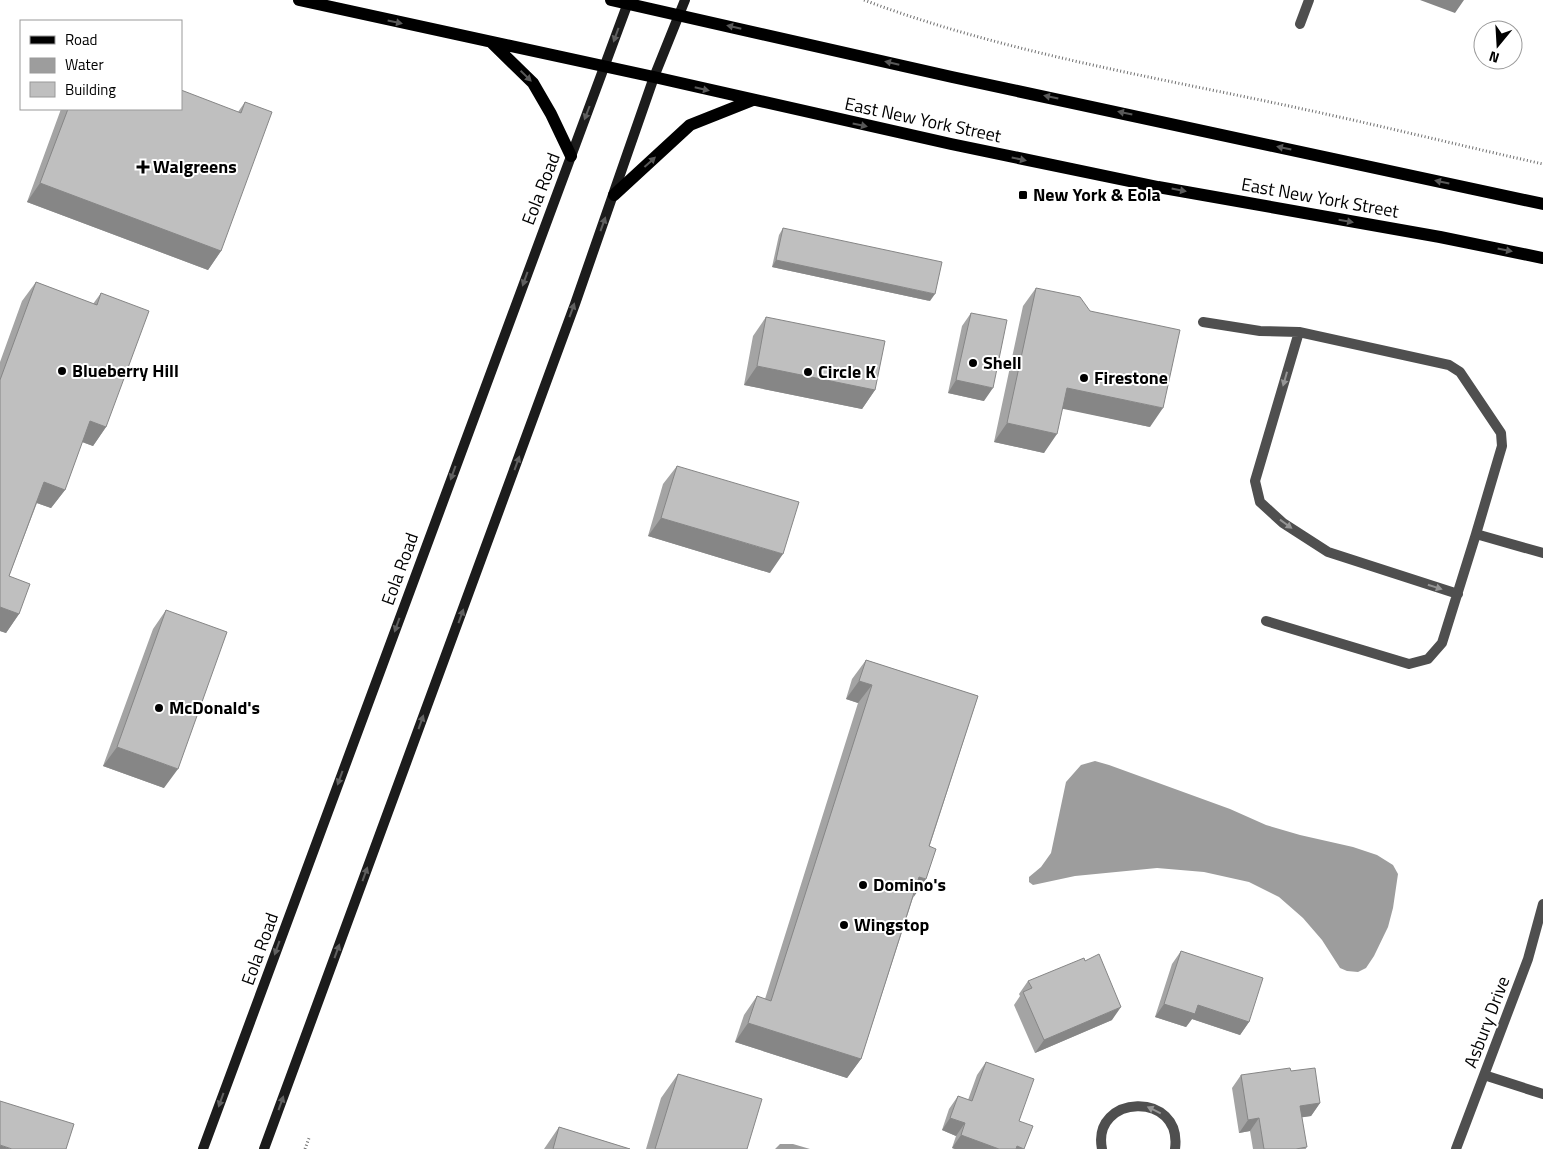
<svg xmlns="http://www.w3.org/2000/svg" width="1543" height="1149" font-family="'Titillium Web',sans-serif">
<rect width="100%" height="100%" fill="#fff"/>
<!-- water -->
<path fill="#9d9d9d" d="M1095 761 1109 765 1230 809 1266 825 1300 835 1353 847 1377 855 1393 865 1398 874 1393 908 1388 927 1374 956 1366 968 1358 972 1347 971 1340 968 1322 940 1303 918 1279 897 1249 882 1204 872 1157 868 1075 876 1033 885 1029 882V877L1041 867 1051 853 1066 782 1081 765Z
M780 1144H793L810 1149H775Z"/>
<g fill="none" stroke-linecap="round" stroke-linejoin="round">
<!-- path -->
<path stroke="#717171" stroke-width="3" stroke-dasharray="1 2.5" stroke-linecap="butt" d="M864 0C999 51 1148 76 1289 106 1374 124 1458 145 1543 164
M305 1149 309 1138"/>
<!-- service -->
<path stroke="#4f4f4f" stroke-width="10" d="M1300 24 1309 0
M1203 322 1260 331 1299 332 1449 365 1460 372 1501 433 1502 446 1476 534 1543 553
M1299 332 1255 481 1260 502 1283 523 1328 552 1458 594
M1266 621 1409 664 1428 659 1442 643 1476 534"/>
<!-- minor -->
<path stroke="#4f4f4f" stroke-width="10" d="M1484 1075 1543 1094
M1102 1149C1091 1094 1183 1090 1175 1149
M1456 1149 1528 959 1543 904"/>
<!-- secondary -->
<path stroke="#1c1c1c" stroke-width="10" d="M203 1149 629 0
M264 1149 575 304 654 77 685 0"/>
<!-- primary -->
<path stroke="#000" stroke-width="12" d="M299 0 654 77 951 144 1158 187 1440 237 1543 258
M611 0 952 77 1543 204
M491 42 533 83 551 114 571 156
M614 195 690 125 753 100"/>
</g>
<!-- wall -->
<path fill="#a4a4a4" d="M245 102 221 251 208 270 27 202 61 109H181L238 112Z
M783 228 930 301 772 267 779 235Z
M36 282 93 304 101 293 106 427 93 446 82 442 65 490 51 508 37 503 9 576 19 614 6 633 0 631V362L22 301Z
M1036 288 1150 427 1063 408 1044 453 994 442 1023 306Z
M971 313 984 401 948 393 962 326Z
M766 317 875 390 862 409 744 385 753 336Z
M677 466 770 573 648 536 663 484Z
M166 610 164 788 103 766 153 629Z
M866 660 978 696 861 1059 847 1078 735 1042 744 1015 757 996 765 999 858 703 846 699 852 679Z
M1181 951 1249 1022 1240 1035 1192 1019 1186 1027 1155 1017 1172 964Z
M1028 981 1112 1020 1035 1053 1014 1005 1020 996 1019 994Z
M986 1062 1019 1121 1024 1149H955L952 1148 956 1136 942 1130 949 1109 958 1096 968 1100 977 1075Z
M678 1074 747 1149H646L661 1098Z
M1241 1075 1320 1103 1311 1116 1302 1117 1306 1149H1253L1250 1131 1239 1133 1232 1088Z
M559 1127 630 1149H544Z"/>
<!-- shaded-wall -->
<path fill="#868686" d="M1420 0H1464L1455 13Z
M40 183 221 251 208 270 27 202Z
M776 260 935 294 930 301 772 267Z
M757 366 875 390 862 409 744 385Z
M956 380 993 388 984 401 948 393Z
M1067 388 1163 408 1150 427 1054 407Z
M90 421 106 427 93 446 77 440Z
M1007 423 1057 434 1044 453 994 442Z
M44 482 65 490 51 508 31 501Z
M661 518 783 554 770 573 648 536Z
M0 607 19 614 6 633 0 631Z
M859 681 872 685 858 703 846 699Z
M117 747 178 769 164 788 103 766Z
M919 877 926 879 913 898Z
M1164 1004 1198 1005 1249 1022 1240 1035 1192 1019 1186 1027 1155 1017Z
M1121 1007 1112 1020 1035 1053 1044 1040Z
M748 1023 861 1059 847 1078 735 1042Z
M1320 1103 1311 1116 1291 1119 1300 1106Z
M950 1118 965 1123 956 1136 942 1130Z
M1259 1118 1250 1131 1239 1133 1248 1120Z
M961 1135 999 1149H955L952 1148Z
M0 1145 12 1149H0Z
M1017 1146 1024 1149H1015Z"/>
<!-- building -->
<path fill="#bfbfbf" stroke="#868686" d="M181 90 241 113 245 102 272 112 221 251 40 183 68 109H181Z
M783 228 942 262 935 294 776 260Z
M36 282 97 305 101 293 149 311 106 427 90 421 65 490 44 482 9 576 30 584 19 614 0 607V380Z
M1036 288 1080 297 1090 311 1180 330 1163 408 1067 388 1057 434 1007 423Z
M971 313 1007 320 993 388 956 380Z
M766 317 885 341 875 390 757 366Z
M677 466 799 502 783 554 661 518Z
M166 610 227 632 178 769 117 747Z
M866 660 978 696 929 846 936 849 926 879 919 877 861 1059 748 1023 757 996 771 1001 872 685 859 681Z
M1181 951 1263 978 1249 1022 1198 1005 1195 1014 1164 1004Z
M1099 954 1121 1007 1044 1040 1023 992 1032 988 1028 981 1084 958 1085 961Z
M986 1062 1034 1079 1019 1121 1033 1126 1024 1149 1017 1146 1016 1149H999L961 1135 965 1123 950 1118 958 1096 972 1101Z
M1290 1068 1291 1071 1315 1068 1320 1103 1300 1106 1307 1147 1296 1149H1264L1259 1118 1248 1120 1241 1075Z
M678 1074 762 1099 747 1149H655Z
M0 1101 74 1124 66 1149H12L0 1145Z
M559 1127 630 1149H553Z"/>
<!-- one-way arrows -->
<defs><path id="oneway-solid" d="M-6-.8H1V-3.2L6.5 0L1 3.2V.8H-6Z" transform="scale(1.25)"/></defs>
<g fill="#595959">
<use href="#oneway-solid" transform="translate(395 22) rotate(12)"/>
<use href="#oneway-solid" transform="translate(734 27) rotate(-167)"/>
<use href="#oneway-solid" transform="translate(892 63) rotate(-167)"/>
<use href="#oneway-solid" transform="translate(526 76) rotate(44)"/>
<use href="#oneway-solid" transform="translate(702 89) rotate(13)"/>
<use href="#oneway-solid" transform="translate(1051 97) rotate(-168)"/>
<use href="#oneway-solid" transform="translate(1125 113) rotate(-168)"/>
<use href="#oneway-solid" transform="translate(860 125) rotate(12)"/>
<use href="#oneway-solid" transform="translate(1284 148) rotate(-168)"/>
<use href="#oneway-solid" transform="translate(1019 159) rotate(12)"/>
<use href="#oneway-solid" transform="translate(650 162) rotate(-42)"/>
<use href="#oneway-solid" transform="translate(1442 182) rotate(-168)"/>
<use href="#oneway-solid" transform="translate(1179 190) rotate(11)"/>
<use href="#oneway-solid" transform="translate(1346 221) rotate(10)"/>
<use href="#oneway-solid" transform="translate(1505 250) rotate(11)"/>
</g>
<g fill="#606060">
<use href="#oneway-solid" transform="translate(616 35) rotate(110)"/>
<use href="#oneway-solid" transform="translate(587 113) rotate(111)"/>
<use href="#oneway-solid" transform="translate(603 224) rotate(-70)"/>
<use href="#oneway-solid" transform="translate(525 279) rotate(110)"/>
<use href="#oneway-solid" transform="translate(572 310) rotate(-70)"/>
<use href="#oneway-solid" transform="translate(517 463) rotate(-70)"/>
<use href="#oneway-solid" transform="translate(453 473) rotate(110)"/>
<use href="#oneway-solid" transform="translate(461 616) rotate(-70)"/>
<use href="#oneway-solid" transform="translate(397 625) rotate(110)"/>
<use href="#oneway-solid" transform="translate(421 722) rotate(-70)"/>
<use href="#oneway-solid" transform="translate(340 778) rotate(110)"/>
<use href="#oneway-solid" transform="translate(365 874) rotate(-70)"/>
<use href="#oneway-solid" transform="translate(277 948) rotate(110)"/>
<use href="#oneway-solid" transform="translate(337 951) rotate(-70)"/>
<use href="#oneway-solid" transform="translate(221 1100) rotate(110)"/>
<use href="#oneway-solid" transform="translate(281 1103) rotate(-70)"/>
</g>
<g fill="#959595">
<use href="#oneway-solid" transform="translate(1285 379) rotate(106)"/>
<use href="#oneway-solid" transform="translate(1286 524) rotate(36)"/>
<use href="#oneway-solid" transform="translate(1435 587) rotate(18)"/>
<use href="#oneway-solid" transform="translate(1154 1110) rotate(-154)"/>
</g>
<!-- markers -->
<g fill="#000" stroke="#fff" stroke-width="2">
<path d="M140.5 159.5h5v5h5v5h-5v5h-5v-5h-5v-5h5z"/>
<rect x="1018" y="190" width="10" height="10" rx="2.5"/>
<circle cx="973" cy="363" r="5"/>
<circle cx="62" cy="371" r="5"/>
<circle cx="808" cy="372" r="5"/>
<circle cx="1084" cy="378" r="5"/>
<circle cx="159" cy="708" r="5"/>
<circle cx="863" cy="885" r="5"/>
<circle cx="844" cy="925" r="5"/>
</g>
<g text-anchor="middle" stroke-width="4" stroke-linejoin="round" paint-order="stroke">
<!-- street labels -->
<g font-size="18" fill="#000" stroke="#fff">
<text transform="translate(923 120) rotate(12)" y="6">East New York Street</text>
<text transform="translate(541 189) rotate(-69)" y="6">Eola Road</text>
<text transform="translate(1320 198) rotate(10)" y="6">East New York Street</text>
<text transform="translate(400 569) rotate(-70)" y="6">Eola Road</text>
<text transform="translate(260 949) rotate(-70)" y="6">Eola Road</text>
<text transform="translate(1487 1022) rotate(-69)" y="6">Asbury Drive</text>
</g>
<!-- poi labels -->
<g font-size="18" font-weight="bold" fill="#000" stroke="#fff" text-anchor="start">
<text x="153" y="173">Walgreens</text>
<text x="1033" y="201">New York &amp; Eola</text>
<text x="983" y="369">Shell</text>
<text x="72" y="377">Blueberry Hill</text>
<text x="818" y="378">Circle K</text>
<text x="1094" y="384">Firestone</text>
<text x="169" y="714">McDonald's</text>
<text x="873" y="891">Domino's</text>
<text x="854" y="931">Wingstop</text>
</g>
</g>
<!-- legend -->
<rect x="20" y="20" width="162" height="90" fill="#ffffff" stroke="#999999"/>
<rect x="30" y="36" width="25" height="8" fill="#000000" stroke="#999999"/>
<text x="65" y="45" font-size="15" fill="#000000">Road</text>
<rect x="30" y="58" width="25" height="15" fill="#9d9d9d" stroke="#999999"/>
<text x="65" y="70" font-size="15" fill="#000000">Water</text>
<rect x="30" y="82" width="25" height="15" fill="#bfbfbf" stroke="#999999"/>
<text x="65" y="95" font-size="15" fill="#000000">Building</text>
<!-- north arrow -->
<g transform="translate(1498 45) rotate(198)"><circle r="24" fill="#ffffff" stroke="#999999"/>
<path d="M0-4L9 19L0 12L-9 19Z" fill="#000000"/>
<text y="-8" font-size="14" font-weight="bold" text-anchor="middle" fill="#000000">N</text>
</g>
</svg>
